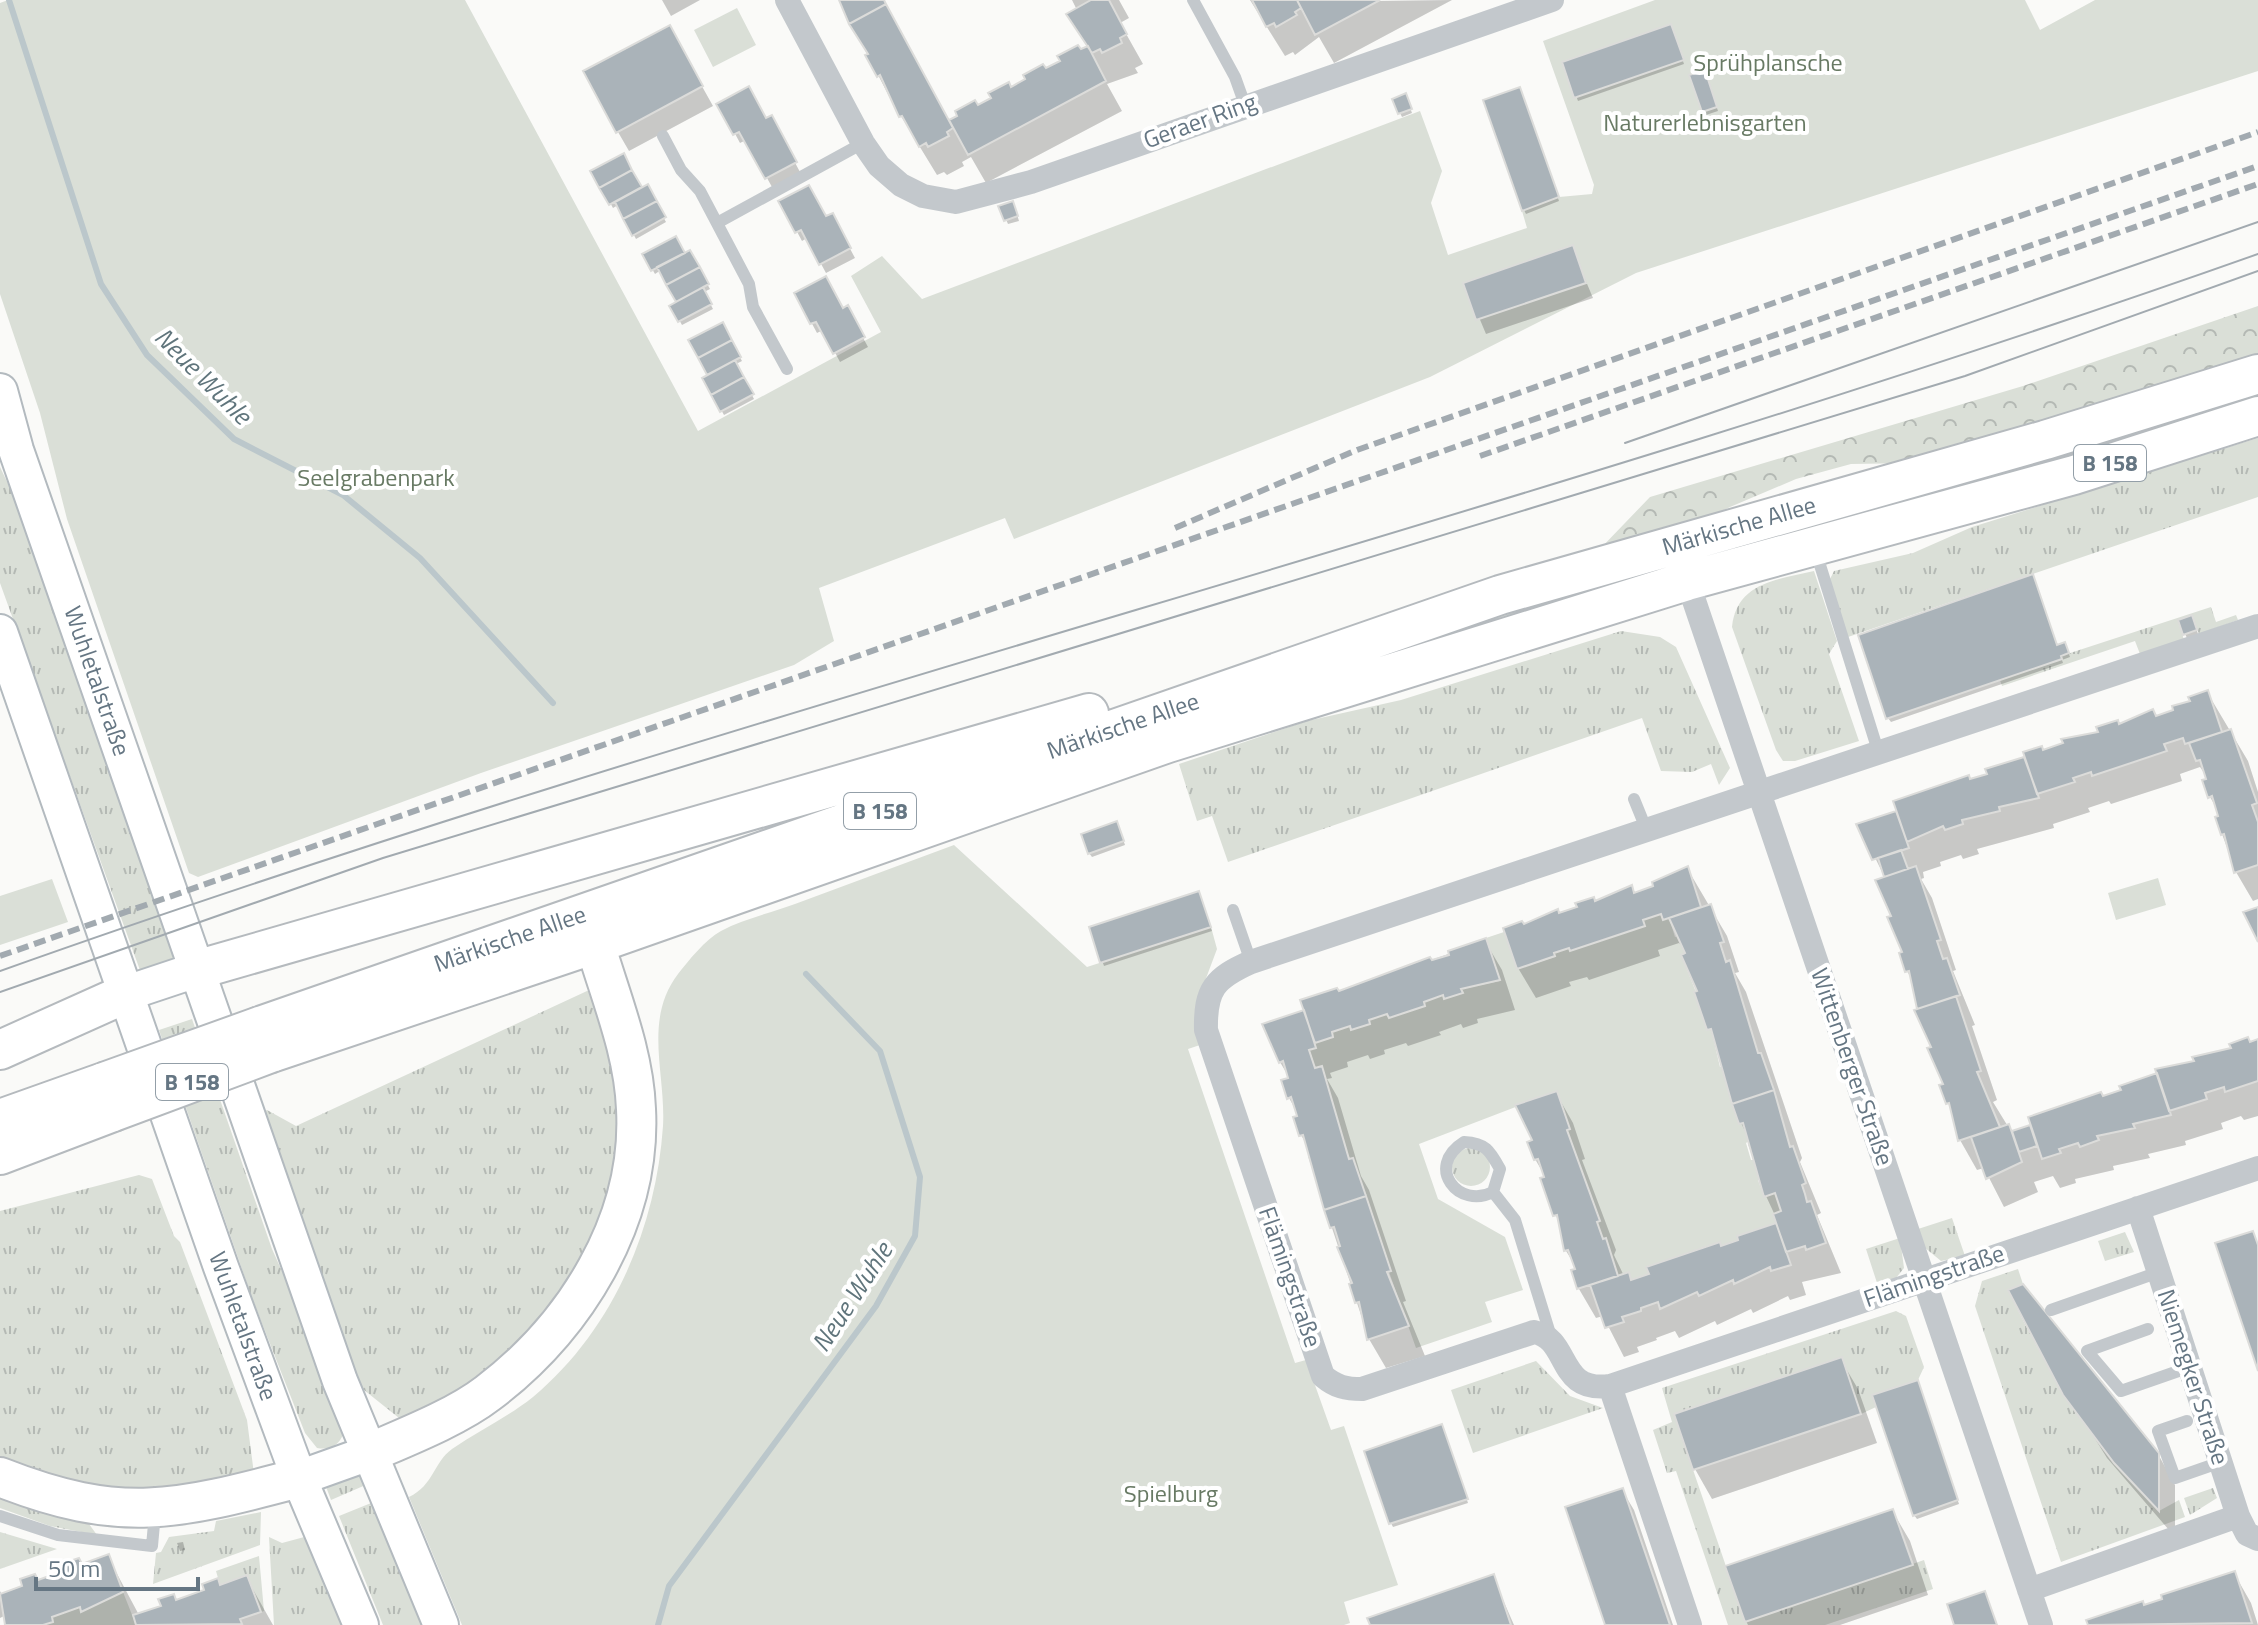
<svg xmlns="http://www.w3.org/2000/svg" width="2258" height="1625" font-family="'Titillium Web',sans-serif">
<defs>
<pattern id="grass-tufts" width="24" height="20" patternUnits="userSpaceOnUse" patternTransform="scale(2)"><rect width="24" height="20" fill="#dadfd7"/><path d="M3 7l-1-3M5 7V3M7 7l1-3M15 17l-1-3M17 17v-4M19 17l1-3" fill="none" stroke="#b4b9b4"/></pattern>
<pattern id="forest-crowns" width="20" height="18" patternUnits="userSpaceOnUse" patternTransform="scale(2)"><rect width="20" height="18" fill="#dadfd7"/><path d="M2 6a3 3 0 1 1 6 0M12 15a3 3 0 1 1 6 0" fill="none" stroke="#b4b9b4"/></pattern>
</defs>
<rect width="100%" height="100%" fill="#fafaf8"/>
<!-- grass -->
<path fill="url(#grass-tufts)" d="M2258 385V403L1982 488 1979 481 2084 440Z
M2258 438V497L1848 637 1829 581 1834 571 1913 553 1972 527Z
M0 467 30 530 178 953 174 959 141 973 0 583Z
M1814 571 1837 641 1829 654 1859 741 1795 761H1783L1776 750 1732 627C1737 582 1777 580 1814 571Z
M1646 573 1648 575 1373 661 1370 654 1593 577Z
M2211 607 2216 622 2236 615 2238 620 2199 634 2192 615 2178 620 2184 640 2140 654 2135 641 2002 686 2000 680 2062 659 2061 656Z
M1621 631 1660 637 1676 647 1730 768 1719 785 1711 764 1692 772 1661 771 1642 718 1228 862 1212 816 1197 821 1179 764 1307 721 1401 700Z
M587 991H593L619 1073 618 1166 588 1261 506 1365 404 1422 364 1390 356 1378 263 1112 267 1110 296 1126Z
M192 1019 272 1249 313 1340 345 1428C342 1443 332 1451 317 1448L305 1433 252 1298 159 1030Z
M1452 1167a19 19 0 1 1 38 0a19 19 0 1 1-38 0Z
M139 1175 152 1179 174 1236 180 1242 247 1420 254 1474C220 1484 147 1497 113 1493 75 1488 34 1474 0 1457V1211Z
M1952 1218 1965 1256 1941 1261 1924 1247 1918 1229Z
M2125 1232 2134 1252 2105 1261 2098 1241Z
M1900 1238 1904 1268 1896 1278 1878 1286 1866 1249Z
M2018 1269 2023 1284 2008 1290C2050 1378 2092 1440 2159 1511L2179 1500 2185 1517 2061 1562 1975 1306 1982 1281Z
M1896 1311 1906 1316 1924 1367 1918 1380 1873 1395 1876 1407 1861 1414 1842 1357 1674 1414 1745 1622 1924 1560 1933 1589 1825 1625H1728L1676 1471 1667 1473 1653 1430 1672 1422 1662 1388Z
M1536 1361 1570 1396 1603 1408 1473 1453 1451 1390Z
M360 1467 368 1484 331 1500 325 1484Z
M2213 1488 2217 1498 2190 1515 2184 1498Z
M0 1496 39 1511 89 1524 97 1535 50 1526 0 1508Z
M376 1501 428 1625H383L339 1516Z
M261 1512 260 1545 153 1584 156 1553 161 1552 169 1537 214 1531 216 1521Z
M0 1532 57 1549 0 1569Z
M308 1536 347 1625H274L269 1537 282 1543Z
M259 1556 264 1611 261 1612 247 1575 220 1585 216 1571Z"/>
<!-- forest -->
<path fill="url(#forest-crowns)" d="M2258 306V359L1916 463 1851 464 1796 479 1730 507 1722 511 1721 517 1599 550 1650 497 2023 386Z"/>
<!-- green -->
<path fill="#dadfd7" d="M8 0H465L698 431 881 332 851 276 882 256 922 299 1420 111 1442 171 1431 203 1448 255 1527 228 1522 211 1559 197 1592 194 1594 185 1543 41 1655 0H2025L2040 30 2095 0H2258V71L1636 273 1430 377 1014 539 1005 518 819 588 834 641 794 665 481 773 198 877 189 873 67 519 40 413 0 294V3Z
M737 8 756 45 713 67 694 30Z
M954 845 1087 967 1211 927 1217 949 1196 1005 1200 1045 1188 1049 1295 1363 1306 1360 1331 1430 1344 1426 1398 1585 1344 1602 1350 1623 1344 1625H462L409 1497C434 1485 433 1463 452 1449 478 1431 508 1417 533 1397 613 1330 656 1228 663 1126 666 1074 643 1020 678 974 689 960 705 940 721 931 743 919 771 913 795 904 848 884 901 865 954 845Z
M2158 878 2166 905 2116 920 2108 893Z
M52 879 68 922 0 945V896Z
M1661 914 1663 920 1669 918 1675 937 1679 936 1685 953 1681 955 1711 1029 1720 1067 1723 1066 1739 1123H1743L1749 1141 1746 1143 1751 1160H1755L1761 1178 1758 1180 1764 1197 1775 1193 1781 1211 1774 1214 1776 1223 1738 1236V1240L1721 1246 1720 1242 1647 1267 1649 1274 1631 1280 1629 1272 1618 1276 1606 1238 1603 1239 1597 1222 1600 1220 1567 1131 1570 1129 1557 1091 1419 1144 1438 1199 1505 1237 1523 1290 1485 1302 1492 1322 1416 1348 1349 1159 1322 1067 1315 1068 1309 1050 1316 1048 1315 1043 1333 1037 1332 1032 1350 1026 1352 1030 1370 1024 1369 1020 1387 1014 1389 1018 1425 1006 1424 1002 1443 995 1445 999 1462 993 1461 989 1500 981 1486 938 1504 932 1517 969 1555 957 1554 953 1569 948 1571 951 1644 926 1643 920Z
M123 1592 136 1625H43L53 1622 52 1617 80 1607 82 1612Z"/>
<!-- shadow -->
<path fill="#0003" d="M662 0H700L671 16Z
M839 0H883L949 122 1088 48 1068 14 1077 10 1072 0H1119L1129 18 1120 23 1143 64 1135 68 1138 73 1107 84 1122 111 986 183 971 157 962 162 964 166 947 175 944 172 937 175 890 98Z
M1250 0 1297 2 1452 0 1334 63 1319 37 1295 55 1293 52 1285 56Z
M1672 30 1684 64 1578 101 1564 63Z
M680 47 713 106 629 151 618 132Z
M1706 76 1718 111 1706 115 1704 111Z
M1521 93 1559 201 1526 214 1524 210Z
M1407 100 1412 113 1402 117 1400 113Z
M719 104 766 120 771 118 800 172 772 187 746 140 740 143Z
M623 155 641 190 647 187 666 222 636 239 618 205 613 208 593 172Z
M781 202 825 219 832 215 855 258 826 273 807 238 802 241Z
M1001 208H1015L1019 221 1008 224Z
M1572 248 1593 298 1486 334 1465 284Z
M644 255H684L701 273 710 289 704 292 713 309 682 325 672 307 679 303 661 270 655 274Z
M796 294 842 311 847 308 868 347 840 362 823 330 817 333Z
M722 325 742 361 736 364 754 399 724 415 704 379 709 376 691 341Z
M2194 621 2198 634 2187 638 2185 634Z
M2057 647 2067 649 2070 657 2062 660 2063 663 1891 722 1888 718Z
M2207 692 2248 761 2258 792V899L2253 901 2236 872 2222 834 2220 814 2210 797 2209 780 2200 767 2180 774 2182 781 2111 804 2109 801 2088 808 2090 812 2053 824 2054 828 1977 849 1979 854 1963 859 1961 855 1940 862 1941 866 1923 872 1924 878 1921 879 1932 898 1956 970 1953 971 1975 1025 1972 1026 1997 1100 1993 1102 2012 1133 2258 1041V1116L2244 1120 2241 1116 2221 1123 2223 1129 2185 1141 2186 1145 2148 1154 2150 1158 2113 1166 2114 1170 2075 1179 2076 1183 2060 1188 2053 1176 2034 1182 2038 1192 2004 1207 1984 1168 1977 1170 1960 1140 1920 1010 1916 987 1907 971 1885 878 1859 825 1989 775 1988 771 2119 727 2156 718Z
M1119 828 1125 845 1092 857 1089 853Z
M1687 868 1727 936 1739 972 1735 973 1746 992 1802 1158 1800 1162 1821 1213 1817 1215 1841 1273 1802 1282 1806 1295 1790 1300 1788 1296 1753 1313 1751 1309 1717 1325 1715 1321 1679 1338 1675 1331 1656 1338 1657 1340 1637 1347 1639 1352 1624 1357 1603 1316 1596 1318 1579 1289 1573 1272 1578 1270 1566 1251 1546 1178 1535 1159 1534 1141 1556 1093 1573 1123 1585 1159 1582 1160 1616 1250 1614 1255 1624 1276 1632 1282 1779 1224 1766 1196 1748 1144 1751 1143 1741 1123 1684 948 1679 943 1658 950 1660 956 1589 980 1587 977 1569 982 1571 986 1536 998 1518 968 1523 927 1631 887 1635 895 1656 888Z
M1201 897 1212 931 1104 966 1091 929Z
M1485 941 1502 970 1515 1010 1477 1019 1478 1023 1463 1028 1461 1024 1439 1032 1441 1035 1408 1046 1406 1043 1384 1050 1385 1054 1370 1059 1368 1055 1347 1062 1348 1067 1330 1073 1332 1078 1327 1079 1338 1098 1361 1176 1369 1190 1406 1301 1403 1302 1425 1356 1386 1368 1369 1339 1308 1156 1311 1152 1301 1135 1300 1117 1289 1098 1290 1079 1280 1062 1306 1011 1338 993Z
M2010 1291 2158 1454 2175 1485V1537L2107 1458 2034 1341Z
M1841 1360 1858 1389 1877 1443 1712 1499 1695 1469 1677 1415Z
M1919 1386 1959 1504 1917 1519 1914 1515Z
M1443 1431 1468 1503 1393 1527 1391 1523Z
M1622 1490 1634 1510 1673 1625H1607Z
M1893 1512 1910 1541 1928 1595 1840 1625H1748L1746 1621Z
M183 1542 185 1550 180 1551 177 1543Z
M108 1557 139 1615 246 1577 273 1625H8L4 1616 0 1618V1591L2 1595Z
M2234 1573 2251 1603 2258 1625H2090L2089 1622 2144 1607Z
M1493 1577 1514 1625H1372Z"/>
<g fill="none" stroke-linecap="round" stroke-linejoin="round">
<!-- stream -->
<path stroke="#bbc7cb" stroke-width="6" d="M9 0 101 284 147 355 234 439 343 495 420 558 553 703
M658 1625 669 1586 876 1306 915 1236 920 1177 880 1051 806 974"/>
</g>
<!-- building -->
<path fill="#aab3b9" stroke="#dcdcda" stroke-width="2" d="M839 0H884L886 4 849 24Z
M1091 0H1109L1127 34 1120 38 1122 43 1102 53 1100 49 1092 53 1066 14Z
M1252 0H1297L1301 8 1295 12 1297 15 1276 27 1274 23 1266 27Z
M1297 0H1380L1315 35Z
M886 4 953 128 947 132 949 136 928 147 926 143 919 147 902 116 899 117 880 75 877 77 865 55 868 54 849 24Z
M1671 24 1684 60 1574 98 1562 62Z
M670 25 703 86 616 133 583 71Z
M1078 45 1081 49 1088 46 1106 81 968 155 949 120 957 116 955 111 975 100 978 105 991 98 988 93 1009 82 1011 87 1025 79 1023 75 1043 64 1046 68 1060 61 1057 56Z
M1705 70 1717 107 1702 112 1689 75Z
M749 86 766 118 772 115 797 162 765 179 739 132 733 135 716 104Z
M1520 87 1559 197 1522 211 1483 100Z
M1406 93 1412 109 1398 114 1392 99Z
M624 153 632 170 599 188 590 171Z
M632 170 642 187 609 205 599 188Z
M648 184 657 201 623 219 615 202Z
M809 185 826 216 833 213 851 248 819 265 801 230 795 233 778 201Z
M657 201 666 217 632 236 623 219Z
M1013 201 1018 216 1004 221 998 206Z
M676 236 685 253 651 271 642 254Z
M1573 245 1586 283 1476 320 1463 283Z
M690 250 700 267 666 285 657 267Z
M700 267 709 284 676 302 666 285Z
M826 276 843 308 848 305 865 337 833 354 816 322 810 324 794 293Z
M703 287 712 304 678 322 669 306Z
M723 322 732 340 698 358 688 340Z
M732 340 741 357 707 375 698 358Z
M735 360 744 377 711 395 702 378Z
M744 377 754 394 720 412 711 395Z
M2033 574 2057 645 2065 642 2069 653 2061 656 2062 659 1886 719 1858 635Z
M2192 615 2197 630 2183 635 2178 620Z
M2208 690 2222 732 2185 744 2183 738 2164 744 2167 751 2092 776 2091 772 2073 778 2075 782 2037 794 2023 752 2042 746 2043 750 2063 743 2061 739 2098 732 2096 727 2118 720 2119 724 2153 709 2156 716 2173 710 2172 706 2190 701 2188 697Z
M2231 729 2257 803 2252 805 2258 822V865L2234 873 2224 834 2221 835 2215 817 2218 816 2212 796 2208 798 2202 780 2206 779 2200 760 2196 761 2189 743Z
M2024 757 2039 798 1999 807 2000 811 1962 820 1963 824 1945 830 1943 826 1907 842 1893 801 1969 775 1970 779 1987 774 1985 769Z
M1896 811 1909 848 1872 860 1856 824Z
M1117 821 1124 841 1088 854 1081 834Z
M1901 850 1908 869 1884 877 1878 858Z
M1688 866 1701 907 1663 920 1661 914 1643 920 1645 926 1570 951 1569 948 1554 953 1555 956 1517 969 1503 928 1522 921 1524 924 1558 909 1559 913 1577 907 1575 903 1594 897 1595 901 1632 885 1634 893 1653 886 1652 882Z
M1916 866 1941 940 1937 941 1943 959 1947 958 1960 995 1917 1009 1909 971 1905 972 1899 953 1902 952 1887 917 1891 916 1875 880Z
M1199 891 1211 927 1100 963 1089 927Z
M1711 904 1724 942 1720 943 1726 962 1730 960 1758 1053H1761L1774 1090 1732 1104 1711 1029 1707 1030 1694 992 1697 991 1681 955 1685 953 1669 918Z
M2258 907V942L2243 912Z
M1486 938 1500 980 1461 989 1463 993 1444 999 1443 995 1424 1002 1425 1006 1389 1018 1387 1014 1369 1020 1370 1024 1351 1030 1350 1026 1332 1032 1333 1037 1315 1043 1300 1000 1337 988 1339 991 1430 957 1432 960 1449 955 1448 951Z
M1956 996 1981 1071 1977 1072 2000 1127 1958 1141 1949 1103 1946 1104 1939 1085 1943 1084 1927 1048 1931 1047 1914 1010Z
M1304 1010 1316 1048 1309 1050 1315 1068 1322 1066 1349 1159 1353 1158 1366 1196 1324 1210 1303 1135 1299 1136 1293 1117 1297 1116 1291 1097 1287 1099 1281 1080 1288 1078 1283 1061 1279 1063 1262 1024Z
M2248 1037 2250 1042 2258 1039V1081L2225 1092 2224 1087 2205 1093 2207 1099 2169 1111 2155 1069 2194 1061 2192 1057 2231 1048 2229 1044Z
M2157 1073 2171 1115 2133 1124 2135 1128 2097 1136 2099 1140 2080 1147 2078 1143 2059 1149 2061 1153 2042 1159 2028 1117 2101 1092 2103 1096 2121 1090 2119 1086Z
M1774 1090 1790 1147 1793 1146 1806 1183 1802 1185 1805 1194 1807 1202 1811 1201 1826 1243 1806 1250 1805 1246 1786 1252 1773 1214 1781 1211 1775 1193 1764 1197 1743 1123 1739 1124 1732 1104Z
M1557 1091 1570 1129 1567 1130 1600 1221 1597 1222 1603 1239 1606 1238 1618 1276 1577 1289 1571 1270 1575 1269 1568 1250 1564 1251 1557 1215 1553 1216 1540 1178 1544 1177 1538 1159 1534 1160 1527 1142 1532 1140 1515 1105Z
M2009 1124 2022 1162 1986 1179 1971 1137Z
M2030 1125 2037 1146 2019 1152 2012 1131Z
M1366 1196 1391 1271 1387 1272 1409 1326 1367 1340 1359 1302 1355 1303 1349 1284 1352 1283 1337 1247 1340 1246 1334 1227 1330 1228 1324 1210Z
M1776 1223 1791 1265 1771 1271 1770 1267 1734 1284 1733 1280 1699 1296 1697 1292 1660 1309 1658 1302 1641 1308V1311L1622 1317 1624 1322 1605 1328 1590 1285 1629 1272 1631 1280 1649 1274 1646 1267 1720 1242 1721 1246 1738 1240 1737 1236Z
M2253 1231 2258 1245V1371L2215 1243Z
M2023 1284 2159 1453V1511L2114 1463 2063 1395 2008 1290Z
M1842 1357 1861 1414 1693 1470 1674 1414Z
M1918 1380 1958 1500 1913 1516 1872 1395Z
M1442 1424 1468 1499 1389 1524 1364 1451Z
M1623 1488 1670 1625H1605L1565 1507Z
M1893 1509 1913 1565 1745 1622 1725 1566Z
M109 1554 123 1592 81 1612 80 1607 52 1617 53 1622 43 1625H5L0 1594 22 1586 20 1579 35 1574 38 1580 66 1570 64 1563 79 1558 82 1564Z
M2235 1571 2252 1623 2088 1625 2086 1620 2143 1601 2144 1605 2162 1599 2161 1595Z
M1494 1574 1511 1625H1370L1367 1618Z
M247 1575 261 1612 240 1619 242 1624 136 1625 133 1615 161 1606 158 1599 174 1594 176 1600 204 1590 202 1584 218 1578 220 1585Z
M1985 1591 1997 1625H1954L1947 1604Z"/>
<g fill="none" stroke-linecap="round" stroke-linejoin="round">
<defs>
<path id="secondary" d="M0 391 16 450 340 1381 441 1625
M0 632 221 1267 299 1478 361 1625
M127 993 196 970
M299 1478 369 1453"/>
<path id="primary" d="M196 970 1089 713
M260 1026 1500 595 2045 440 2258 374
M0 1050 127 993
M271 1053 595 944 1168 743 1687 581 2074 475 2258 416
M0 1119 104 1082
M0 1155 113 1112
M369 1453C406 1437 457 1417 488 1393 575 1327 642 1221 636 1109 634 1053 611 998 595 944
M0 1477C122 1525 177 1510 299 1478"/>
</defs>
<!-- secondary casing -->
<use href="#secondary" stroke="#b3babf" stroke-width="38"/>
<!-- primary casing -->
<use href="#primary" stroke="#b5babe" stroke-width="42"/>
<!-- lane -->
<path stroke="#c3c8cc" stroke-width="12" d="M1193 0 1235 77 1245 105
M663 136 681 170 700 191 749 284 753 307 787 369
M717 223 863 143
M1815 549 1879 754
M1634 799 1647 831
M1233 910 1251 962
M1464 1142C1486 1143 1490 1151 1500 1169L1493 1192C1459 1210 1424 1167 1464 1142Z
M1493 1192 1515 1220 1552 1340
M2051 1310 2159 1272
M2148 1329 2087 1351 2121 1391 2190 1367
M2187 1421 2158 1431 2175 1478 2221 1462
M0 1516 58 1535 152 1546 155 1513"/>
<!-- street -->
<path stroke="#c3c8cc" stroke-width="24" d="M787 0 863 143 879 166 901 185 923 196 956 202 1031 182 1552 0
M1683 568 2041 1625
M2258 626 1251 962C1215 978 1205 989 1206 1030L1323 1376C1336 1387 1346 1389 1362 1389L1534 1332C1571 1339 1556 1393 1610 1386L2258 1168
M2138 1208 2238 1516 2247 1534 2258 1539
M1610 1386 1690 1625
M2029 1590 2238 1516"/>
<!-- secondary -->
<use href="#secondary" stroke="#fff" stroke-width="34"/>
<!-- primary -->
<use href="#primary" stroke="#fff" stroke-width="38"/>
<!-- tram -->
<path stroke="#a2aab0" stroke-width="2" d="M1625 443 2258 222
M0 971C744 706 1513 518 2258 254
M0 992 383 858 1965 376 2258 271"/>
<!-- rail -->
<path stroke="#a2aab0" stroke-width="6" stroke-dasharray="12 6" stroke-linecap="butt" d="M1480 456 2258 184
M1175 528 1357 450 2258 132
M0 956 2258 166"/>
<defs>
<path id="primary-bridge" d="M104 1082 260 1026
M113 1112 271 1053"/>
</defs>
<!-- primary-bridge casing -->
<use href="#primary-bridge" stroke="#b5babe" stroke-width="42" stroke-linecap="butt"/>
<!-- primary-bridge -->
<use href="#primary-bridge" stroke="#fff" stroke-width="38"/>
</g>
<g text-anchor="middle" stroke-width="8" stroke-linejoin="round" paint-order="stroke">
<!-- shield labels -->
<g fill="#fff" stroke="#939fa8" stroke-width="2">
<rect x="2074" y="445" width="72" height="36" rx="6"/>
<rect x="844" y="793" width="72" height="36" rx="6"/>
<rect x="156" y="1064" width="72" height="36" rx="6"/>
</g>
<g font-size="22" font-weight="bold" fill="#657683">
<text x="2110" y="471">B 158</text>
<text x="880" y="819">B 158</text>
<text x="192" y="1090">B 158</text>
</g>
<!-- park labels -->
<g font-size="24" fill="#687a64" stroke="#fff">
<text x="1768" y="71">Sprühplansche</text>
<text x="1705" y="131">Naturerlebnisgarten</text>
<text x="376" y="486">Seelgrabenpark</text>
<text x="1171" y="1502">Spielburg</text>
</g>
<!-- street labels -->
<g font-size="24" fill="#657683" stroke="#fff">
<text transform="translate(1200 121) rotate(-20)" y="8">Geraer Ring</text>
<text transform="translate(1739 526) rotate(-16)" y="8">Märkische Allee</text>
<text transform="translate(97 681) rotate(71)" y="8">Wuhletalstraße</text>
<text transform="translate(1123 726) rotate(-19)" y="8">Märkische Allee</text>
<text transform="translate(510 939) rotate(-19)" y="8">Märkische Allee</text>
<text transform="translate(1852 1067) rotate(71)" y="8">Wittenberger Straße</text>
<text transform="translate(1934 1276) rotate(-19)" y="8">Flämingstraße</text>
<text transform="translate(1290 1277) rotate(71)" y="8">Flämingstraße</text>
<text transform="translate(243 1326) rotate(70)" y="8">Wuhletalstraße</text>
<text transform="translate(2193 1377) rotate(72)" y="8">Niemegker Straße</text>
</g>
<!-- water labels -->
<g font-size="26" font-style="italic" fill="#60757c" stroke="#fff">
<text transform="translate(203 376) rotate(45)" y="9">Neue Wuhle</text>
<text transform="translate(852 1297) rotate(-57)" y="9">Neue Wuhle</text>
</g>
</g>
<!-- scale -->
<path d="M36 1577v12h162v-12" fill="none" stroke="#657683" stroke-width="4"/>
<text x="48" y="1577" font-size="24" fill="#657683" stroke="#ffffff" stroke-width="6" paint-order="stroke">50 m</text>
</svg>
